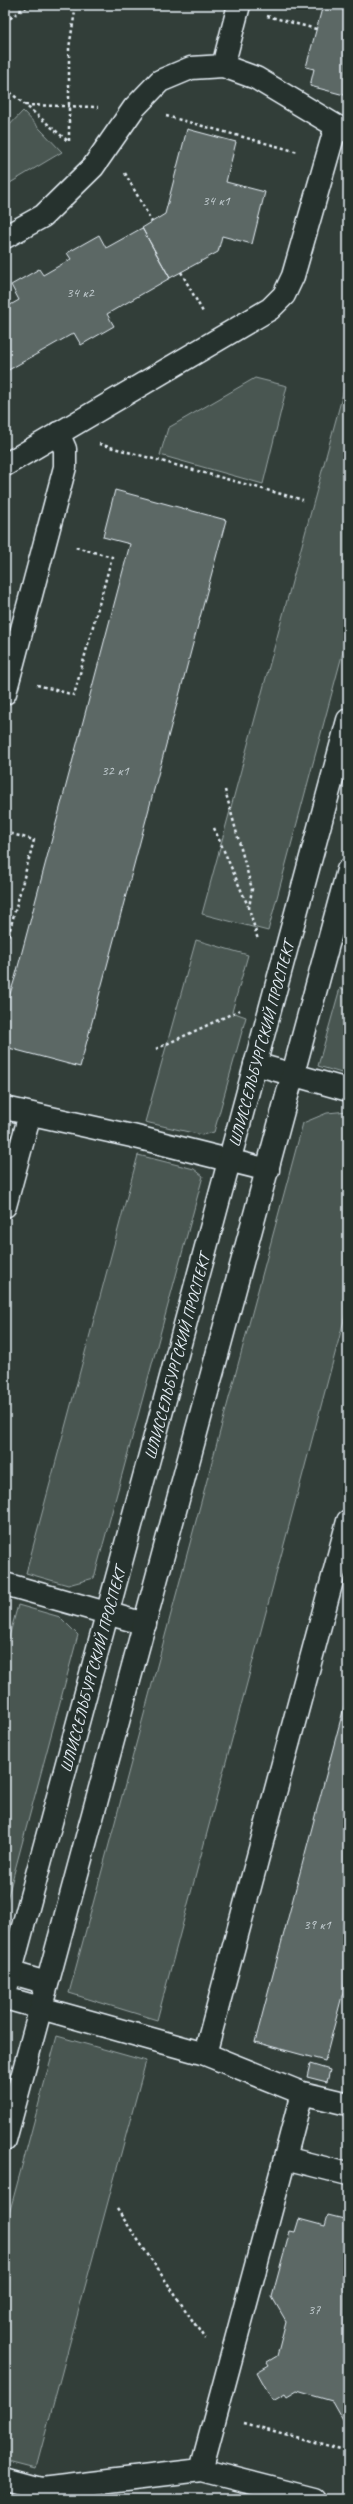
<svg xmlns="http://www.w3.org/2000/svg" width="353" height="2504" font-family="Caveat,sans-serif">
<rect width="100%" height="100%" fill="#323e39"/>
<filter id="ink" filterUnits="userSpaceOnUse"><feTurbulence type="fractalNoise" baseFrequency=".025" numOctaves="2"/><feDisplacementMap in="SourceGraphic" scale="8" xChannelSelector="R" yChannelSelector="G"/><feConvolveMatrix kernelMatrix="1 2 1 2 8 2 1 2 1" color-interpolation-filters="sRGB"/></filter>
<g filter="url(#ink)">
<!-- green -->
<path fill="#495651" stroke="#98a4a4" d="M23 111 62 152 5 186V130Z
M348 375V633L268 931 202 914Z
M255 378 287 386 263 484 160 455 168 428Z
M196 940 248 955 232 1012 246 1017 214 1132 202 1135 145 1122Z
M340 988 348 991V1075L318 1066Z
M348 1111V1305L157 2020 69 1993 303 1123 327 1113Z
M138 1155 194 1169 203 1176 94 1578 68 1585 26 1573Z
M18 1605 60 1617 78 1635 5 1907V1651Z
M57 2036 146 2061 36 2468 5 2460V2229Z"/>
<!-- building -->
<path fill="#5c6865" stroke="#e8f1f8" d="M323 5H348V96L310 86 314 69 306 67Z
M187 129 236 142 226 182 265 192 252 244 222 236 218 252 170 278 142 228 165 214Z
M142 228 170 278 107 314 114 326 81 345 74 333 5 372V308L19 300 11 285 39 269 43 275 71 259 67 253 99 235 106 248Z
M115 490 226 520 80 1067 5 1047V996L9 997 15 978 130 544 103 537Z
M348 1692V1973L325 2061 255 2042Z
M310 2064 330 2070 327 2082 307 2077Z
M328 2215 348 2220V2425L345 2424 332 2401 297 2391 287 2397 285 2394 273 2401 257 2372 269 2365 267 2362 277 2356 286 2321 272 2297 290 2231 295 2232 299 2219 325 2226Z"/>
<g fill="none" stroke-linecap="round" stroke-linejoin="round">
<defs>
<path id="minor" d="M223 66 239 5
M5 237 43 216 93 167 134 108 160 81 191 68 223 66 256 78 336 126 348 131
M5 465 270 309 284 295 293 276 336 126
M5 693 65 467V449L58 433
M255 1064 348 1090
M5 1108 132 1136 268 1170
M5 1206 30 1114
M5 1584 145 1624
M5 1971 47 1983
M5 1998 205 2054 302 2093 285 2158
M205 2054 348 1521
M302 2093 348 2104
M201 2470 285 2158 348 2174
M5 2479 42 2489 201 2470 314 2499"/>
<g id="major">
<path id="s1" d="M5 1993 348 720"/>
<path d="M5 2140 348 870"/>
</g>
</defs>
<!-- minor casing -->
<use href="#minor" stroke="#e8f1f8" stroke-width="25"/>
<!-- major casing -->
<use href="#major" stroke="#e8f1f8" stroke-width="25"/>
<!-- path -->
<path stroke="#e8f1f8" stroke-width="2.5" stroke-dasharray="3 3" stroke-linecap="butt" d="M20 12 22 5
M267 16 316 29
M5 22 29 5
M5 88 69 142
M25 105 98 107
M166 116 298 152
M69 141V48L76 5
M125 173 152 222
M181 272 204 314
M99 444 303 500
M37 685 74 695 112 557 75 547
M225 790 252 889 249 908 258 940
M214 828 248 906
M5 832 34 840 5 948
M156 1049 240 1010
M117 2209 205 2339
M244 2423 348 2451"/>
<!-- minor -->
<use href="#minor" stroke="#26332d" stroke-width="22"/>
<!-- major -->
<use href="#major" stroke="#26332d" stroke-width="22"/>
</g>
</g>
<g text-anchor="middle" stroke-width="3" stroke-linejoin="round" paint-order="stroke">
<!-- number labels -->
<g font-size="14" fill="#c5cfd3">
<text x="216" y="205">34 к1</text>
<text x="80" y="297">34 к2</text>
<text x="115" y="775">32 к1</text>
<text x="317" y="1929">39 к1</text>
<text x="314" y="2314">37</text>
</g>
<!-- street labels -->
<g font-size="16" fill="#e8f1f8" stroke="#26332d">
<text dy="6" stroke="none"><textPath href="#s1" startOffset="983">ШЛИССЕЛЬБУРГСКИЙ ПРОСПЕКТ</textPath></text>
<text dy="6" stroke="none"><textPath href="#s1" startOffset="659">ШЛИССЕЛЬБУРГСКИЙ ПРОСПЕКТ</textPath></text>
<text dy="6" stroke="none"><textPath href="#s1" startOffset="335">ШЛИССЕЛЬБУРГСКИЙ ПРОСПЕКТ</textPath></text>
</g>
</g>
<!-- margin -->
<rect width="353" height="2504" fill="none" stroke="#26332d" stroke-width="20"/>
<rect x="10" y="10" width="333" height="2484" fill="none" stroke="#e8f1f8" stroke-width="1.5" filter="url(#ink)"/>
</svg>
